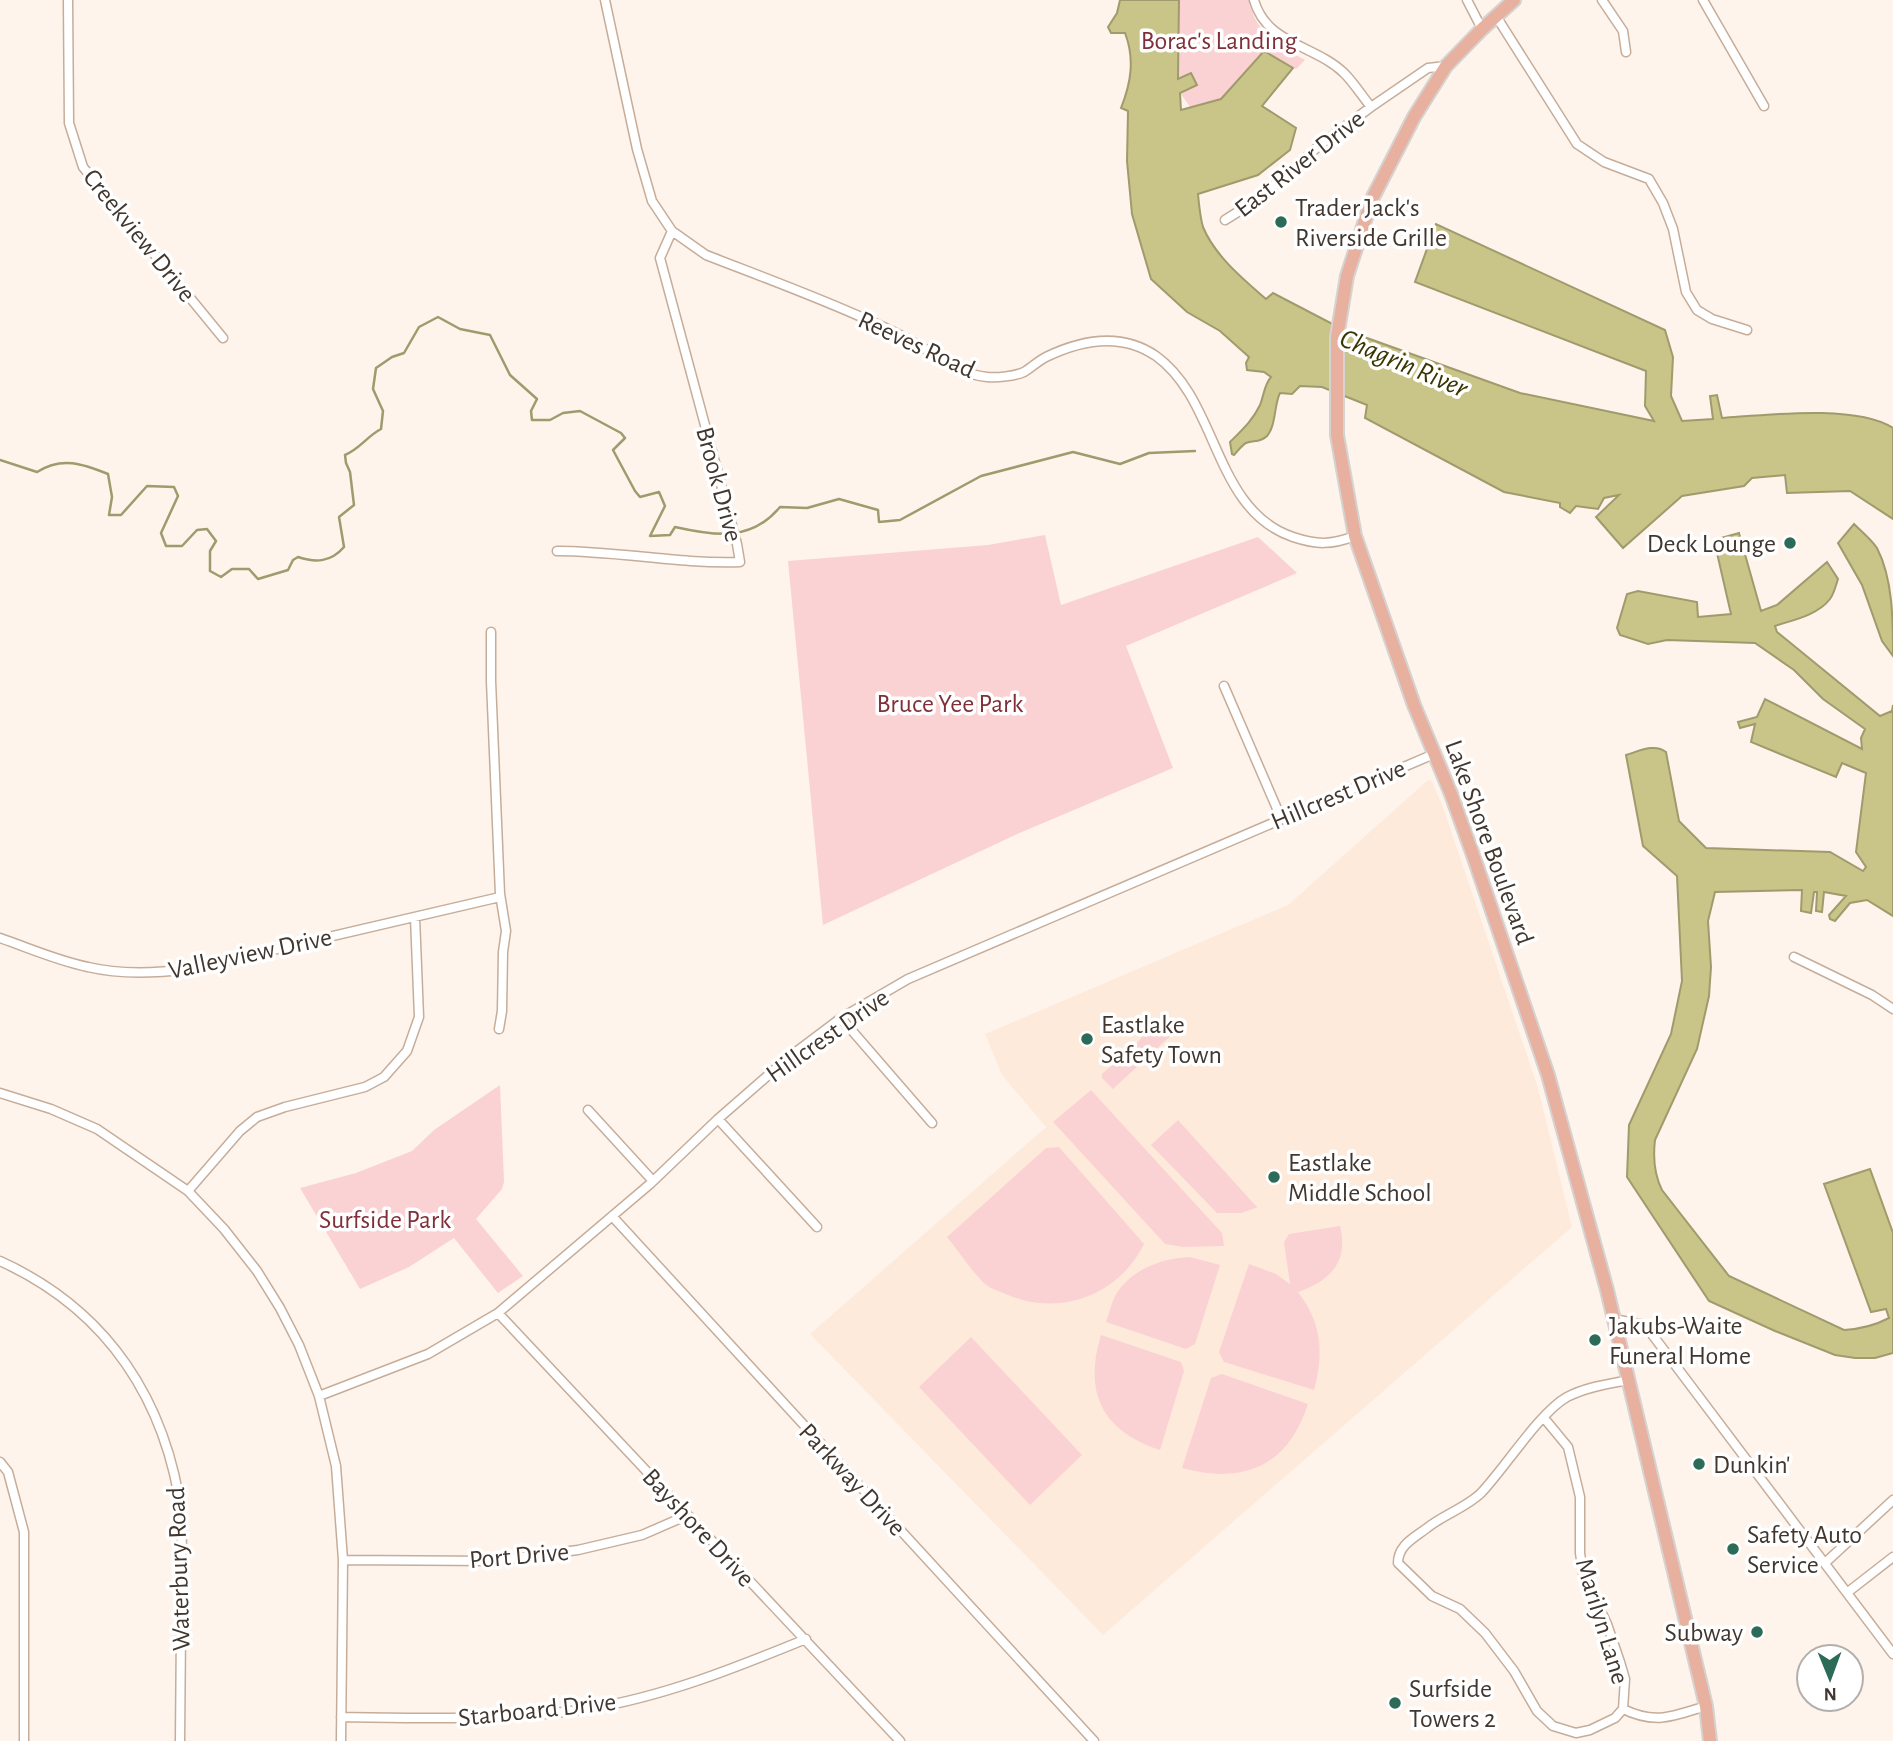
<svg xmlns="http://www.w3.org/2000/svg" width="1893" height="1741" font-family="'Alegreya Sans',sans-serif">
<rect width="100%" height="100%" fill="#fef4ec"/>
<!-- built -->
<path fill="#feeadb" d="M1428 780 1432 781 1444 810 1538 1088 1572 1227 1103 1635 810 1334 1046 1127 1002 1075 985 1034 1288 905Z"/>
<!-- green -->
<path fill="#fad2d3" d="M1179 0H1249C1254 32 1279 45 1305 60L1296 69 1264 50 1221 99 1190 107 1181 94 1197 85 1191 72 1179 79Z
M1045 535 1061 605 1258 537 1297 573 1126 646 1173 768 1015 835 823 925 788 561 988 545Z
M1166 1017 1177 1030 1113 1089 1102 1078V1074L1138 1042 1149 1028Z
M500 1085 504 1182 502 1189 476 1219 523 1276 498 1293 454 1238 409 1267 360 1289 300 1188 356 1173 412 1151 434 1130Z
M1091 1090 1222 1233 1224 1246 1183 1247 1165 1244 1055 1124 1053 1122Z
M1178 1120 1256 1206 1258 1207 1241 1213H1217L1151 1145Z
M1059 1147 1144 1244C1119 1295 1061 1317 1008 1295 1002 1292 994 1290 989 1287 976 1278 958 1250 947 1237L1046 1148Z
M1340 1226C1349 1262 1330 1281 1298 1292 1322 1323 1324 1353 1314 1390L1224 1362 1219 1352 1249 1264 1276 1274 1290 1284 1284 1242 1289 1234Z
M1190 1257 1220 1265 1195 1344 1186 1349 1106 1322C1109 1314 1111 1304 1115 1296 1130 1270 1161 1258 1190 1257Z
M1101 1335 1181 1362 1184 1371 1160 1450C1103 1431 1083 1394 1101 1335Z
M971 1337 1082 1455 1030 1505 919 1387Z
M1222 1374 1308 1404C1288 1466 1244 1485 1182 1468L1211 1378Z"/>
<!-- water -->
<path fill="#c9c487" stroke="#a09a6d" stroke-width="2" d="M1120 0H1179L1178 79 1191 73 1197 85 1180 93 1181 110 1221 99 1264 51 1293 68 1262 106 1296 128 1290 150 1258 175 1198 194C1199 204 1200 217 1203 227 1215 256 1243 279 1266 299L1273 293 1342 329 1520 393 1654 421 1645 406 1646 371 1415 282 1436 224 1665 330 1673 357 1671 396 1682 421 1713 419 1710 396 1717 395 1722 418C1766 415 1856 404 1893 428V519L1850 491 1787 493 1785 475 1752 478 1744 486 1682 496 1623 548 1596 517 1619 495 1604 498 1598 509 1576 506 1570 513 1560 507V503L1504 492 1365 418 1367 405 1322 387 1300 386 1292 394 1280 393C1274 405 1276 426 1267 436 1260 443 1253 440 1246 443 1242 445 1237 452 1234 455L1232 454 1230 442C1242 430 1253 420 1260 405 1264 395 1264 385 1271 377L1264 372 1247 370 1246 363 1249 357 1220 331 1187 312 1151 279 1132 214 1127 161 1128 111 1121 108C1131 83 1135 59 1125 33H1111L1108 27 1117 13Z
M1854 524C1862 532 1871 539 1877 548 1893 579 1893 620 1893 656L1882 641 1862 585 1838 543Z
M1739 533 1761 611 1777 605 1827 562 1838 579C1836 585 1834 594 1830 599 1818 615 1793 620 1775 626L1777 632 1880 716 1892 711 1893 705V916L1867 900 1850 903 1835 921 1830 919 1829 915 1846 896 1824 892 1822 912 1816 911 1817 892H1814L1811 913 1801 911 1802 890 1715 892 1708 921 1711 967 1709 996 1697 1049 1655 1140C1653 1157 1654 1174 1662 1190L1729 1276 1844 1330C1860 1329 1874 1326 1889 1318L1886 1309 1871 1312 1824 1184 1870 1169 1893 1233V1353L1875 1358H1855L1835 1355 1775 1331 1709 1301 1627 1177 1629 1125 1671 1034 1682 981 1677 876 1643 846 1626 755C1639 751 1655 743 1666 752L1679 821 1706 848 1830 852 1863 871 1866 867 1856 852 1866 773 1842 763 1836 777 1751 742 1755 724 1740 728 1738 722 1757 717 1765 699 1862 749 1861 738 1865 729 1823 699 1794 670 1755 643 1667 640 1648 644 1620 635 1617 628 1627 594 1638 591 1697 602 1698 617 1731 614 1714 540Z"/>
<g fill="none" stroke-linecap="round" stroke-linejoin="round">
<!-- stream -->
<path stroke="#a09a6d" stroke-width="2.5" d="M0 460 37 472C62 456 83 464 108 474L112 497 109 515H121L147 486 174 487 178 496 161 533 166 546H182L197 530 207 529 216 541 210 551V571L221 577 232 569H249L258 579 288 570 293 560 298 557C316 563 331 562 344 547L339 517 354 505 350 472 346 463 345 455C361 448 366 437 381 429L383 411 373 389 376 368 392 357 404 353 419 327 438 317 460 329 490 335 510 375 537 399 531 411 532 420H550L563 413 580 411 621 433 625 438 613 450 635 491 640 497 659 492 665 506 650 536 670 535 675 527C715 536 751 542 780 507L807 508 839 499 878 510 879 522 900 520 981 476 1073 452 1120 464 1149 453 1195 451"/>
<defs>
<path id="minor" d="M68 0 69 123 83 167 223 338
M605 0 637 149 652 201 672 231 706 255C760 276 815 296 868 320 887 328 907 338 925 349 945 360 963 375 987 377 997 378 1015 376 1024 372 1031 368 1038 361 1046 357 1081 340 1121 332 1156 356 1219 401 1213 510 1293 537 1317 545 1331 545 1355 536
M1254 0C1266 44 1315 45 1344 73 1354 83 1362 96 1371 107
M1467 0 1482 29
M1602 0 1623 31 1626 52
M1703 0 1764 106
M1496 16 1577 144 1604 162 1649 179 1663 203 1673 229 1686 292 1697 310 1712 319 1747 330
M1225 220 1260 198 1320 145 1371 107 1428 68 1446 66
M557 551C618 551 678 564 740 562L737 544 660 258 672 231
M491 632V681L500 894 506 931 503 952 502 1011 499 1029
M1224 686 1281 818
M0 938C29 948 58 961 88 967 122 975 156 973 191 969L500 897
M1794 957 1872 995 1893 1009
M841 1018 932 1123
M0 1093 51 1109 97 1129 188 1191 224 1229 257 1271 280 1308 299 1345 319 1396 336 1466 343 1560 341 1741
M588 1110 653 1181
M718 1119 817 1227
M188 1191 240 1131 257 1117 285 1107 365 1087 384 1077 407 1051 419 1017 415 917
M612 1216 1094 1741
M0 1261C108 1310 167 1401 182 1517L180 1741
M498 1313 900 1741
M1614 1319 1645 1325 1893 1654
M1629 1380C1608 1384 1586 1387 1567 1397 1540 1412 1504 1469 1481 1493 1467 1507 1443 1515 1427 1528 1414 1538 1398 1545 1398 1563L1432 1596 1460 1609 1485 1633 1514 1671 1537 1711 1553 1726 1576 1733 1590 1730 1615 1718 1623 1709C1656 1725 1673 1716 1706 1706
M319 1396 428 1354 498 1313 650 1184 718 1119 788 1058 841 1018 908 979 1434 754
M1544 1418 1568 1447 1580 1497V1553L1583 1573 1607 1624 1620 1662 1625 1679 1623 1709
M0 1462 8 1472 24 1532V1741
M343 1560 493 1561 578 1550 642 1535 688 1515
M1825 1563 1893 1500
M1848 1592 1893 1557
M341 1717C423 1718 506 1721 587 1709 663 1697 735 1668 806 1639"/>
<path id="primary" d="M1514 0 1482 29 1446 66 1414 117 1372 199 1347 276 1337 337V435L1355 536 1414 705 1451 794 1473 855 1548 1075 1607 1290 1706 1706 1710 1741"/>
</defs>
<!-- minor casing -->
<use href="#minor" stroke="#c6ad9a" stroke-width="11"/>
<!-- primary casing -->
<use href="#primary" stroke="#d5d3d1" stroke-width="16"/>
<!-- minor -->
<use href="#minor" stroke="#fff" stroke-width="8"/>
<!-- primary -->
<use href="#primary" stroke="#e8b09e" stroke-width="12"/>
</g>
<!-- markers -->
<g fill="#2c6b57" stroke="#fff" stroke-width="2.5">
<circle cx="1281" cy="222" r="7"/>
<circle cx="1790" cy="543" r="7"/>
<circle cx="1087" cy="1039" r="7"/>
<circle cx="1274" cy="1177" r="7"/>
<circle cx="1595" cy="1340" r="7"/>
<circle cx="1699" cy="1464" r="7"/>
<circle cx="1733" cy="1549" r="7"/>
<circle cx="1757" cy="1632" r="7"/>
<circle cx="1395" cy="1703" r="7"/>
</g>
<g text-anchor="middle" stroke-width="7" stroke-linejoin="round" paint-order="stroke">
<!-- park labels -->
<g font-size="26" fill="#803039" stroke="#fff">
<text x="1219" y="49">Borac's Landing</text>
<text x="950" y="712">Bruce Yee Park</text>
<text x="385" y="1228">Surfside Park</text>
</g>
<!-- street labels -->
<g font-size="26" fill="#41372f" stroke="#fff">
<text transform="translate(1299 163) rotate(-38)" y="9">East River Drive</text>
<text transform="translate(140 235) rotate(51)" y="9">Creekview Drive</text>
<text transform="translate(917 344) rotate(25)" y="9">Reeves Road</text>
<text transform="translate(720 484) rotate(75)" y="9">Brook Drive</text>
<text transform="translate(1338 794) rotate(-23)" y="9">Hillcrest Drive</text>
<text transform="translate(1490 842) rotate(70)" y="9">Lake Shore Boulevard</text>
<text transform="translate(250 953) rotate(-12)" y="9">Valleyview Drive</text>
<text transform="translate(827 1035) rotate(-35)" y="9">Hillcrest Drive</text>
<text transform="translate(853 1479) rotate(47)" y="9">Parkway Drive</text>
<text transform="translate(699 1527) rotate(47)" y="9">Bayshore Drive</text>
<text transform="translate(519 1555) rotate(-5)" y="9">Port Drive</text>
<text transform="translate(178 1569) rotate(-92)" y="9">Waterbury Road</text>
<text transform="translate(1603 1621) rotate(73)" y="9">Marilyn Lane</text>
<text transform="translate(537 1709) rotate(-6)" y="9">Starboard Drive</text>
</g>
<!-- poi labels -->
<g font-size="26" fill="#41372f" stroke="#fff" text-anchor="start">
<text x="1295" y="216">Trader Jack's<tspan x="1295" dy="30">Riverside Grille</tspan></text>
<text x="1776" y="552" text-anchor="end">Deck Lounge</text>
<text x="1101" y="1033">Eastlake<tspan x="1101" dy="30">Safety Town</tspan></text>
<text x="1288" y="1171">Eastlake<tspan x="1288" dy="30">Middle School</tspan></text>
<text x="1609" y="1334">Jakubs-Waite<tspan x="1609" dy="30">Funeral Home</tspan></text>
<text x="1713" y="1473">Dunkin'</text>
<text x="1747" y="1543">Safety Auto<tspan x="1747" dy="30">Service</tspan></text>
<text x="1743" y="1641" text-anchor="end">Subway</text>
<text x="1409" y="1697">Surfside<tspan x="1409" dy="30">Towers 2</tspan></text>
</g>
<!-- water labels -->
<g font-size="28" font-style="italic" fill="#3a3603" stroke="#fff">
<text transform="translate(1404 362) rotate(23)" y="10">Chagrin River</text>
</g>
</g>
<!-- north arrow -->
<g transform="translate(1830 1678) rotate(179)"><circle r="33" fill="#ffffff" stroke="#b3afac" stroke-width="2"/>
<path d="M0-5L12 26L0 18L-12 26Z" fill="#2c6b57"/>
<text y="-10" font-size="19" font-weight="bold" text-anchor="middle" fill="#41372f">N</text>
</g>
</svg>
